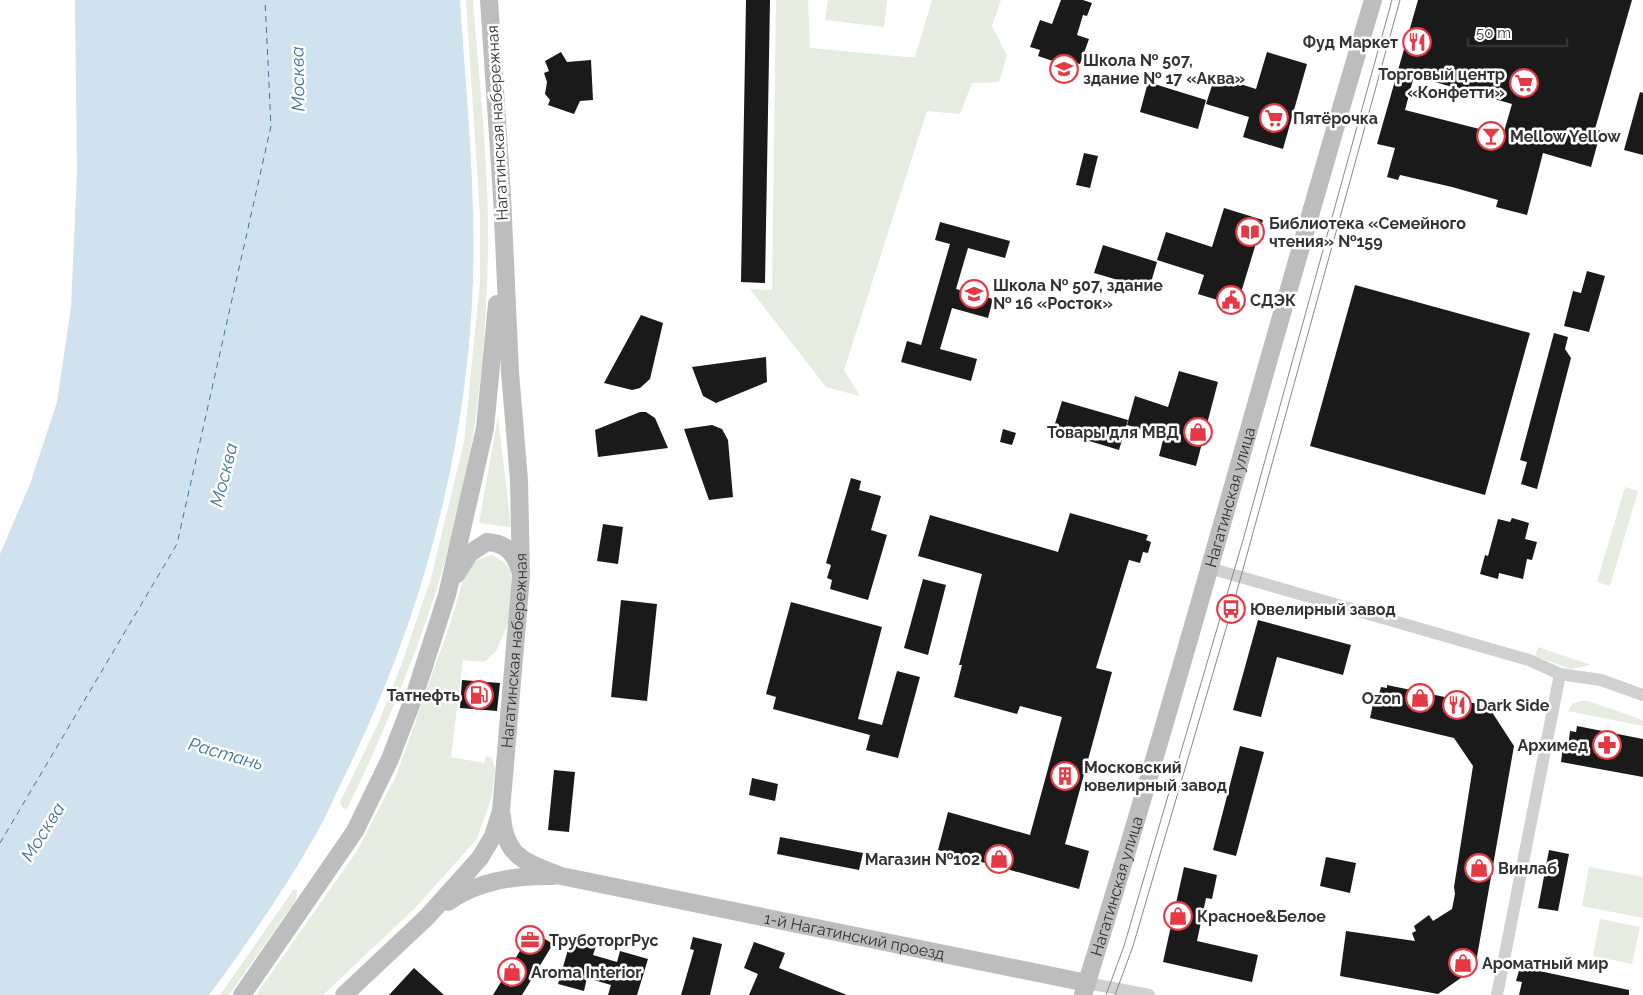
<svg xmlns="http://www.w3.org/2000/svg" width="1643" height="995" font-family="Raleway,sans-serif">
<rect width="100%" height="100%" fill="#fff"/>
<!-- green -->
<path fill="#e6ecdf" d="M466 0H473C479 82 489 164 488 246 487 322 481 401 466 475 443 591 399 702 347 809L343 808 340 802 378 724 402 663 431 578 464 442 480 281V216Z
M776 0H808L810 48 907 57H915L932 0H1001L992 26 1007 56 999 82 972 83 960 114 927 111 844 370 860 396 826 387 750 289 772 290Z
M828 0H887L884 27 825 20Z
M498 416 511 527 479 523Z
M1625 487 1638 491 1610 586 1597 582Z
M492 555 504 562 512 573 508 624 496 651 485 662 463 660 451 757 484 763 486 756 492 758 495 769 492 796 477 839 414 909 323 995H256L357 851 396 776 450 624 466 570 477 560Z
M1538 647 1591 665 1571 669 1535 656Z
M1581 701H1588L1643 720V726L1568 711 1572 704Z
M1589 867 1643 877V918L1582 906Z
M294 889 297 891 296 900 229 995H220Z
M1600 919 1640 927 1632 964 1593 956Z"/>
<!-- water -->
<path fill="#cfe2ee" d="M75 0H460C466 93 476 187 473 281 467 453 420 625 343 779 333 800 324 821 312 841 281 895 246 945 209 995H0V554L30 484 57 402 71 307 77 173Z"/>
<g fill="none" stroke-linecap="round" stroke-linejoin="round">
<!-- ferry -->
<path stroke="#3f7597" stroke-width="1" stroke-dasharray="6 5" stroke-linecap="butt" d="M0 843 177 544 271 126 265 0"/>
</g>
<!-- building -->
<path fill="#1a1a1a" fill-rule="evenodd" d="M746 0H770L765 283 741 282Z
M1061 0H1083L1092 3 1087 16 1083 15 1077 35 1089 39 1080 64 1070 61 1068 66 1038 56 1040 50 1030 47 1040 20 1052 24Z
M1418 0H1632L1595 129 1601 131 1591 167 1543 153 1527 215 1496 207 1498 200 1452 187 1400 175 1398 180 1387 177 1395 148 1377 144ZM1414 76 1512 104 1503 135 1405 110Z
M561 52 567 62 591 60 593 100 580 101 574 114 548 105 550 100 545 94 547 82 544 73 549 71 545 61Z
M1267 52 1307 64 1283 149 1243 137 1249 117 1206 104 1215 76 1256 89Z
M1148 82 1206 100 1198 129 1140 112Z
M1640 92 1643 93V155L1624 150Z
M1084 153 1098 156 1090 188 1076 185Z
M1224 208 1263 220 1237 306 1198 294 1204 275 1157 260 1166 232 1212 247Z
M940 222 1010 241 1005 258 968 248 956 289 993 299 988 318 952 308 940 349 977 359 971 381 901 362 907 341 921 345 950 244 935 240Z
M1103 245 1157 262 1149 289 1094 273Z
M1587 271 1605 276 1589 332 1564 326 1573 291 1581 293Z
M1355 285 1530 333 1485 495 1310 446Z
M641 315 663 323 650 379 640 388 632 390 604 383Z
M1554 333 1568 337 1565 349 1571 358 1537 489 1521 484 1527 462 1520 460Z
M766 357 767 382 716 403 703 396 692 367Z
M1179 371 1218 382 1196 466 1159 456 1164 436 1127 425 1135 396 1168 407Z
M1062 401 1128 420 1119 450 1053 430Z
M640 412H646L655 418 668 448 598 457 595 430Z
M712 425 722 429 728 440 733 497 709 500 684 429Z
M1003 429 1016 433 1012 445 1000 442Z
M851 478 861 481 859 490 881 496 871 530 887 535 868 600 830 589 832 580 827 578 831 565 826 563Z
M1070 513 1148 535 1146 540 1151 542 1148 553 1143 552 1140 563 1129 560 1096 668 1112 672 1065 844 1089 851 1079 889 938 850 948 812 1030 835 1062 717 1020 706 1017 714 954 697 962 665H959L982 574 918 556 930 515 1058 552Z
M1512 518 1529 523 1525 539 1537 542 1532 560 1527 559 1523 579 1499 573 1498 579 1480 574 1485 555 1488 556 1498 519 1510 522Z
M603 524 623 527 618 564 597 561Z
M923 579 946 585 928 655 904 648Z
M621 600 657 604 647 701 611 697Z
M791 602 882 627 858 719 882 725 897 671 920 677 898 758 866 750 870 735 773 709 776 697 766 694Z
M1258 620 1351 645 1343 675 1277 657 1261 717 1233 710Z
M462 680 500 683 497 711 460 708Z
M1387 685 1488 706 1514 746 1475 968 1438 994 1340 976 1346 931 1415 941 1412 933 1416 931 1414 926 1429 915 1433 921 1452 909 1455 894 1454 887 1473 766 1454 738 1370 718 1373 704 1376 705 1381 687 1387 688Z
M1577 726 1643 739V777L1561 762 1563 747 1568 748 1570 731 1576 732Z
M1240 746 1264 752 1236 856 1213 850Z
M554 770 575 772 569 832 548 830Z
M752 778 778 784 775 801 749 795Z
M780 837 863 853 859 870 777 854Z
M1549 850 1569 854 1558 911 1538 908Z
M1326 857 1356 863 1350 893 1320 886Z
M1184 867 1217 875 1212 899 1206 898 1197 941 1258 955 1252 982 1163 962Z
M532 931 553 944 522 995H493Z
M572 936 597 943 593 955 617 962 620 951 648 959 637 995H608L611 985 587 978 584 991 558 984Z
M693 937 722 944 710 995H681L694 950 690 949Z
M754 942 785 953 779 968 847 995H749L758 974 744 968Z
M1520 967 1629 990V995H1519L1522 982 1516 981Z
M414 968 444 995H389Z"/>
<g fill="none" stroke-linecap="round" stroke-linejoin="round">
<!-- street -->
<path stroke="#d0d0d0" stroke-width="12" d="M1209 568 1529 660 1560 674 1601 680 1643 695
M1087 983 1149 995
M1497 995 1560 674"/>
<!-- secondary -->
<g stroke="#bdbdbd" stroke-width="18">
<path d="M456 575 470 553 487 542C506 543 514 553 520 570"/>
<path id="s1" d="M502 816C505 858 526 862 561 876L1087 983"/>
<path d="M448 902C478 881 518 875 554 876"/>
<path d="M242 995 355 831 390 759 414 697 447 595 485 428 497 304"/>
<path id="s2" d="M344 995 427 917 480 858 493 836 501 811 521 576 519 480 510 372 502 196 489 0"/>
<path id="s3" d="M1083 995C1186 665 1274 331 1373 0"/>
</g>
<!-- tram -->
<path stroke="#888" stroke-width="1" d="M1106 995 1124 946 1243 540 1392 0
M1115 995 1133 946 1235 598 1400 0"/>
</g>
<!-- icons -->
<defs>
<symbol id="restaurant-ring" viewBox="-11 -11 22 22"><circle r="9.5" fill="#fff" stroke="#e63946" stroke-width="1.5"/><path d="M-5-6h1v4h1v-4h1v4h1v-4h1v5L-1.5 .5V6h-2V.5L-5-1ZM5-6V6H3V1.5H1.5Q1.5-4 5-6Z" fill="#e63946"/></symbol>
<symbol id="school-ring" viewBox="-11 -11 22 22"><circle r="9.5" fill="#fff" stroke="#e63946" stroke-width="1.5"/><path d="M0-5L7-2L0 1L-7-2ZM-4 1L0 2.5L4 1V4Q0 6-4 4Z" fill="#e63946"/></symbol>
<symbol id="supermarket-ring" viewBox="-11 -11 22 22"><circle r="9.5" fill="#fff" stroke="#e63946" stroke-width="1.5"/><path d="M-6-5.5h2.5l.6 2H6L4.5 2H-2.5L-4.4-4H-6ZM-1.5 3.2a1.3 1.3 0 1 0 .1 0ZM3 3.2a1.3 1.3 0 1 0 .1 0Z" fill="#e63946"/></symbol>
<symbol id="bar-ring" viewBox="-11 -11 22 22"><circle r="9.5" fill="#fff" stroke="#e63946" stroke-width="1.5"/><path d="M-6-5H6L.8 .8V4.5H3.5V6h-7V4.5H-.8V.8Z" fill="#e63946"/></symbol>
<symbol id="library-ring" viewBox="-11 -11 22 22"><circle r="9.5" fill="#fff" stroke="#e63946" stroke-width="1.5"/><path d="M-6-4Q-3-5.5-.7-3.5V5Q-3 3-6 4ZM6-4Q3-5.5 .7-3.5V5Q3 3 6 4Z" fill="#e63946"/></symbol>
<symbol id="civic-ring" viewBox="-11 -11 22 22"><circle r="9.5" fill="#fff" stroke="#e63946" stroke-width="1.5"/><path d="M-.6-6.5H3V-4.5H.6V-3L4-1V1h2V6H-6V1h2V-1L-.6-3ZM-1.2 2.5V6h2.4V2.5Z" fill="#e63946"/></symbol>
<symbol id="shop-ring" viewBox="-11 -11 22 22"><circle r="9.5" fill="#fff" stroke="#e63946" stroke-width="1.5"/><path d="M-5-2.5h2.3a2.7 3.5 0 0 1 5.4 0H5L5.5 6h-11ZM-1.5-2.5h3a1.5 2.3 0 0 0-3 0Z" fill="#e63946"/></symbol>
<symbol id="bus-ring" viewBox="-11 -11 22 22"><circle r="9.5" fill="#fff" stroke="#e63946" stroke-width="1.5"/><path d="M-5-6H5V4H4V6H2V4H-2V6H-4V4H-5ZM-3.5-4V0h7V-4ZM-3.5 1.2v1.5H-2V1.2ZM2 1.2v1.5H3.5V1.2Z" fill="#e63946"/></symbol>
<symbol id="fuel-ring" viewBox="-11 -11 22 22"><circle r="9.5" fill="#fff" stroke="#e63946" stroke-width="1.5"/><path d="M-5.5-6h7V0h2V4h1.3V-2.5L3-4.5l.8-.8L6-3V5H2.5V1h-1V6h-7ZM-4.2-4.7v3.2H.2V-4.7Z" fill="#e63946"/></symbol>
<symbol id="pharmacy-ring" viewBox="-11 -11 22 22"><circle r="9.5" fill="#fff" stroke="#e63946" stroke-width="1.5"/><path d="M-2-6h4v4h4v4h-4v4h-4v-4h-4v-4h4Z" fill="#e63946"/></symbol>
<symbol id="building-ring" viewBox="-11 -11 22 22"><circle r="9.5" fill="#fff" stroke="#e63946" stroke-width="1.5"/><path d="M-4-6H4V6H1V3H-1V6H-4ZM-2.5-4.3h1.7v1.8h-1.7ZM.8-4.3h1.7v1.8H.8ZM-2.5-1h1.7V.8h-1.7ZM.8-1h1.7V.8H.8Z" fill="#e63946"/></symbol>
<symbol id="office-ring" viewBox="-11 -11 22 22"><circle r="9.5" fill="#fff" stroke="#e63946" stroke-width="1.5"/><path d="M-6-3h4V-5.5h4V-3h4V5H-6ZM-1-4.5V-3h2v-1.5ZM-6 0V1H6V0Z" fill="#e63946"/></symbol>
</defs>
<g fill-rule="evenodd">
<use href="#restaurant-ring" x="1401" y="26" width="32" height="32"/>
<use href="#school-ring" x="1048" y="53" width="32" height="32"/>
<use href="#supermarket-ring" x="1508" y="67" width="32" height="32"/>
<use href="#supermarket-ring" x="1258" y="102" width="32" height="32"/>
<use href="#bar-ring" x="1475" y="120" width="32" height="32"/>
<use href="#library-ring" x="1234" y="216" width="32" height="32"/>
<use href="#school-ring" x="958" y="278" width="32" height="32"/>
<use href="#civic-ring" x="1215" y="284" width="32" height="32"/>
<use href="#shop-ring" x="1182" y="416" width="32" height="32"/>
<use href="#bus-ring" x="1215" y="593" width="32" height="32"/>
<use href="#fuel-ring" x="463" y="679" width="32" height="32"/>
<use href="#shop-ring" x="1404" y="682" width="32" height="32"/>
<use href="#restaurant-ring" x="1441" y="689" width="32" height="32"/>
<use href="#pharmacy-ring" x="1591" y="729" width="32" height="32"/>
<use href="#building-ring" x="1049" y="760" width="32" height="32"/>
<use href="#shop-ring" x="983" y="843" width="32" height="32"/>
<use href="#shop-ring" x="1463" y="852" width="32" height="32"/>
<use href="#shop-ring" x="1162" y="900" width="32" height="32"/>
<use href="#office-ring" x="514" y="924" width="32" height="32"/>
<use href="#shop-ring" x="1447" y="947" width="32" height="32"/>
<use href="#shop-ring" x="496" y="956" width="32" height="32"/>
</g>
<g text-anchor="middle" stroke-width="5" stroke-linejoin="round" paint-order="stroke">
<!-- poi labels -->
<g font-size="16" font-weight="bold" fill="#333" stroke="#fff" text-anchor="start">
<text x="1398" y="48" text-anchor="end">Фуд Маркет</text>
<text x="1083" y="66">Школа № 507,<tspan x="1083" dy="18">здание № 17 «Аква»</tspan></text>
<text x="1505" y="80" text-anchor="end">Торговый центр<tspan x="1505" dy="18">«Конфетти»</tspan></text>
<text x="1293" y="124">Пятёрочка</text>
<text x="1510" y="142">Mellow Yellow</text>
<text x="1269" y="229">Библиотека «Семейного<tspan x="1269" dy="18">чтения» №159</tspan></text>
<text x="993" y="291">Школа № 507, здание<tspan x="993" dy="18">№ 16 «Росток»</tspan></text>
<text x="1250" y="306">СДЭК</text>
<text x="1179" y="438" text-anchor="end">Товары для МВД</text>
<text x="1250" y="615">Ювелирный завод</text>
<text x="460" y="701" text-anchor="end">Татнефть</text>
<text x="1401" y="704" text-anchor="end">Ozon</text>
<text x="1476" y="711">Dark Side</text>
<text x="1588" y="751" text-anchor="end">Архимед</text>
<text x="1084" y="773">Московский<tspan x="1084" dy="18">ювелирный завод</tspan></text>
<text x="980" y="865" text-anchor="end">Магазин №102</text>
<text x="1498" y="874">Винлаб</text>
<text x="1197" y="922">Красное&amp;Белое</text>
<text x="549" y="946">ТруботоргРус</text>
<text x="1482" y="969">Ароматный мир</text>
<text x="531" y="978">Aroma Interior</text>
</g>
<!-- street labels -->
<g font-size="16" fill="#333" stroke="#fff">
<text transform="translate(497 123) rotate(-93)" y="6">Нагатинская набережная</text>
<text dy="6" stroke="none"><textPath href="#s3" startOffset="519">Нагатинская улица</textPath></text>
<text dy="6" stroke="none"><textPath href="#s2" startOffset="406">Нагатинская набережная</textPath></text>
<text dy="6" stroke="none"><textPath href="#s3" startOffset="114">Нагатинская улица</textPath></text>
<text dy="6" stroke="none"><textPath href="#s1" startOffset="391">1-й Нагатинский проезд</textPath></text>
</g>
<!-- water labels -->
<g font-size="18" font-style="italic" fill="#3f7597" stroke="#fff">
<text transform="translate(298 79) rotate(-91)" y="6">Москва</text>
<text transform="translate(224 475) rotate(-76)" y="6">Москва</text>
<text transform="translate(226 754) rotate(16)" y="6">Растань</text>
<text transform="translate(43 832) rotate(-58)" y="6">Москва</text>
</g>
</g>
<!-- scale -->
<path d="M1468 38v8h99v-8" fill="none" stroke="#333333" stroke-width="2.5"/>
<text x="1476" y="38" font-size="15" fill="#333333" stroke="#ffffff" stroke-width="4" paint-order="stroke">50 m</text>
</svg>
